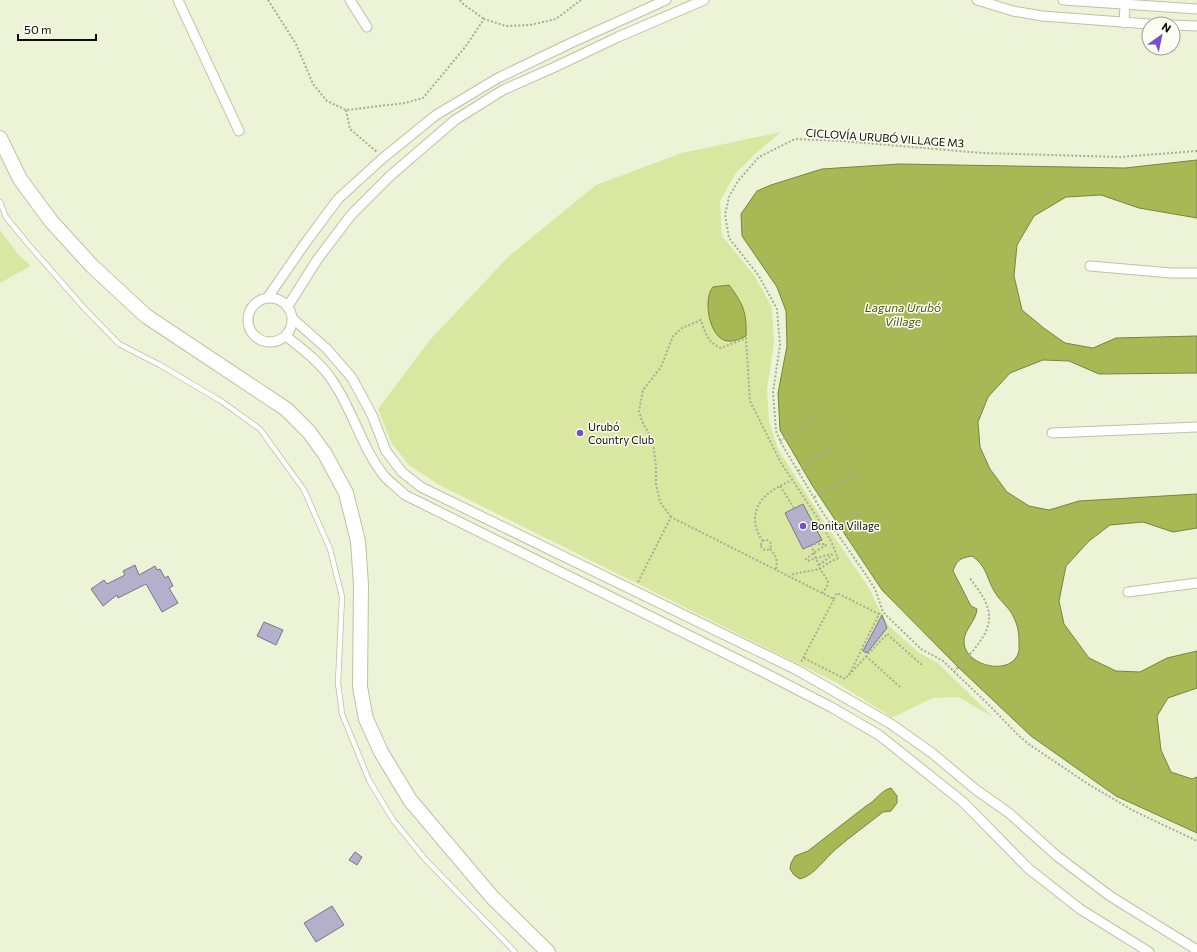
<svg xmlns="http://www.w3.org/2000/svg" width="1197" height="952" font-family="Commissioner,sans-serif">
<rect width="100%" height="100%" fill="#edf3d7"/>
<!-- green -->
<path fill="#dae7a0" d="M781 132 756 153 736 173 720 201 722 236 754 275 772 307 774 343 767 390 769 421 778 449 823 520 869 588 877 605 889 626 918 652 938 663 993 717 958 697 933 698 891 718 887 714 837 683 441 486 409 465 392 444 378 409 429 341 509 256 596 185 682 153Z
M0 230 18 254 31 266 0 283Z"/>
<!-- water -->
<path fill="#a8b854" stroke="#79853c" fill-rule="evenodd" d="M1197 160V218L1139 208 1101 195 1066 197 1034 216 1017 245 1014 276 1022 310 1045 329 1065 343 1093 348 1116 338 1197 336V373L1099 374 1069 361 1043 360 1010 373 988 397 978 422 980 447 990 469 1007 492 1029 506 1049 510 1079 501 1197 494V528L1173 532 1143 522 1110 525 1089 541 1066 566 1059 601 1064 624 1089 658 1116 671 1140 672 1167 658 1197 651V688L1168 698 1157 716 1161 750 1171 772 1192 779 1197 777V833L1116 796 1031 736 958 667 882 590 812 485 780 430 778 393 787 346 786 311 777 287 742 236 741 214 757 191 771 185 822 169 899 164 1125 168ZM972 556C988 567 986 579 996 594 1001 602 1010 608 1014 618 1018 626 1019 633 1019 642 1019 644 1019 648 1019 651 1013 677 966 667 964 643 963 630 976 622 977 609L971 606 953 571C957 559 961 558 972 556Z
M729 285C743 304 747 312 746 336 741 338 734 342 728 341 710 340 702 300 713 287Z
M891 788 897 796V803L891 811 883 812C868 824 851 836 836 849 824 859 815 875 800 879L794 875 790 869 791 863 795 856 808 851 866 806C876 801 881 790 891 788Z"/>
<!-- building -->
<path fill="#b4afca" stroke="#79748d" d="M803 504 822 540 803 549 785 513Z
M135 565 139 575 155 566 157 570 160 569 165 578 168 576 173 586 169 588 178 603 162 612 146 584 118 598 117 595 103 606 91 589 104 580 107 584 125 575 123 571Z
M882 615 887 628 867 653 863 651Z
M264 622 283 630 276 645 257 636Z
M355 852 362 857 357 865 349 860Z
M332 906 344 925 316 942 304 923Z"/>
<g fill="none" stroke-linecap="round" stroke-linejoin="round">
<defs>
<path id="lane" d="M0 202 6 217 28 244 85 309 119 344 160 365 221 401 260 429 304 490 330 549 342 597 338 683 342 714 369 780 393 820 425 859 515 952"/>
<path id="street" d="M178 0 239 131
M350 0 367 27
M977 0 1013 11 1042 16 1149 24
M1063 0 1197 9
M1124 23 1125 5
M1173 25 1197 26
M1090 266 1171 273H1197
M268 297 306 242 338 199 383 158 436 115 498 78 571 43 666 0
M248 320a22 22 0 1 1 44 0a22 22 0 1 1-44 0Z
M288 306 317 260 351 215 390 176 455 120 503 90 555 67 618 37 704 0
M292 318 327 349 352 378 372 415 386 451 402 472 421 487 797 670 891 724 932 753 975 789 1009 813 1057 856 1110 896 1197 950
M286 336C302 349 320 362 332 380 353 410 362 449 385 477 391 483 399 489 405 495L761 671 831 707 879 735 963 802 1029 869 1080 909 1149 952
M1052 433 1197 427
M1128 592 1197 583"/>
<path id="primary" d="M0 138 20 179 51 221 92 266 146 316 286 409 309 432 325 454 346 493 358 541 361 585 360 687 366 719 381 752 410 800 492 897 548 952"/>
</defs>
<!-- lane casing -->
<use href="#lane" stroke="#bdc2a7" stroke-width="6"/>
<!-- street casing -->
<use href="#street" stroke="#bdc2a7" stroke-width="11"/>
<!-- primary casing -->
<use href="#primary" stroke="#bdc2a7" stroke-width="16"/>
<!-- path -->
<path stroke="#a9ad97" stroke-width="2" stroke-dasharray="2 2" stroke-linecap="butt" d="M268 0 296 44 313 84 327 101 346 110 405 103 423 98 466 46 484 19 506 26 530 25 556 19 581 0
M460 0 462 3 484 19
M346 110 350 129 377 152
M1197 151 1120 157 982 153 842 141 795 139 759 157 738 181 729 197 725 215 729 238 759 276 777 309 780 345 773 392 776 431 780 441 823 513 866 575 875 589 883 612 890 619 921 649 943 661 990 706 1018 735 1030 745 1088 784 1134 811 1197 841
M780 441 820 415
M798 471 837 444
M780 486 794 508
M814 497 858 472
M671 517 660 502 656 484V467L653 442 642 421 639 411 643 390 661 367 673 336 682 328 701 320C705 333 708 343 721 348L746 338 750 401 781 463 817 517 831 541 838 558 828 563 820 569 793 574 791 577
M835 529 874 502
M761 545a5 5 0 1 1 10 0a5 5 0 1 1-10 0Z
M763 541C758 535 755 527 755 518 757 496 774 489 792 480
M814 544H825L826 545 815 552 806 559 807 561 831 554 832 555 819 565
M811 545 820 569 828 581 827 586 823 593
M770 549C776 555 778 561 776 569
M638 582 671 517 834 599 801 662
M834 599 837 593 879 614 849 675
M866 656 900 687
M804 658 845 679 887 634 922 665
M954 672C968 655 995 633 988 609 985 597 976 587 969 577"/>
<!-- lane -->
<use href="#lane" stroke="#fff" stroke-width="4.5"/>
<!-- street -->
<use href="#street" stroke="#fff" stroke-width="9"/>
<!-- primary -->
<use href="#primary" stroke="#fff" stroke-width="14"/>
</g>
<!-- markers -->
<g fill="#7750c9" stroke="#fcfef3" stroke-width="1.5">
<circle cx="580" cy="433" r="4"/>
<circle cx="803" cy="526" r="4"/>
</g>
<g text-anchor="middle" stroke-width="3" stroke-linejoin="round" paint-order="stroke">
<!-- street labels -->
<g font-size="11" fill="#0c0d05" stroke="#fcfef3">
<text transform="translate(885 138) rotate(4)" y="4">CICLOVÍA URUBÓ VILLAGE M3</text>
</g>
<!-- poi labels -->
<g font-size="11" fill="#0c0d05" stroke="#fcfef3" text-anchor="start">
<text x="588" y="431">Urubó<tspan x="588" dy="13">Country Club</tspan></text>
<text x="811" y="530">Bonita Village</text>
</g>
<!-- water labels -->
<g font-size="12" font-style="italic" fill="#4d560b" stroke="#fcfef3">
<text x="903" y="312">Laguna Urubó<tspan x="903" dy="14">Village</tspan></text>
</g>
</g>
<!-- north arrow -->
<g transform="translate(1161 36) rotate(33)"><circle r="19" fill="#fcfef3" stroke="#9c9e94"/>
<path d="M0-3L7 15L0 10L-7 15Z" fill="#7750c9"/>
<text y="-6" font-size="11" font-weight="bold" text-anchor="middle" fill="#0c0d05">N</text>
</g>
<!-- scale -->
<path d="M18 34v6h78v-6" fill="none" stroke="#0c0d05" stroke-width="2"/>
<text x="24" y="34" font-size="12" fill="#0c0d05" stroke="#fcfef3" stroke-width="3" paint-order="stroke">50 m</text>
</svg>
